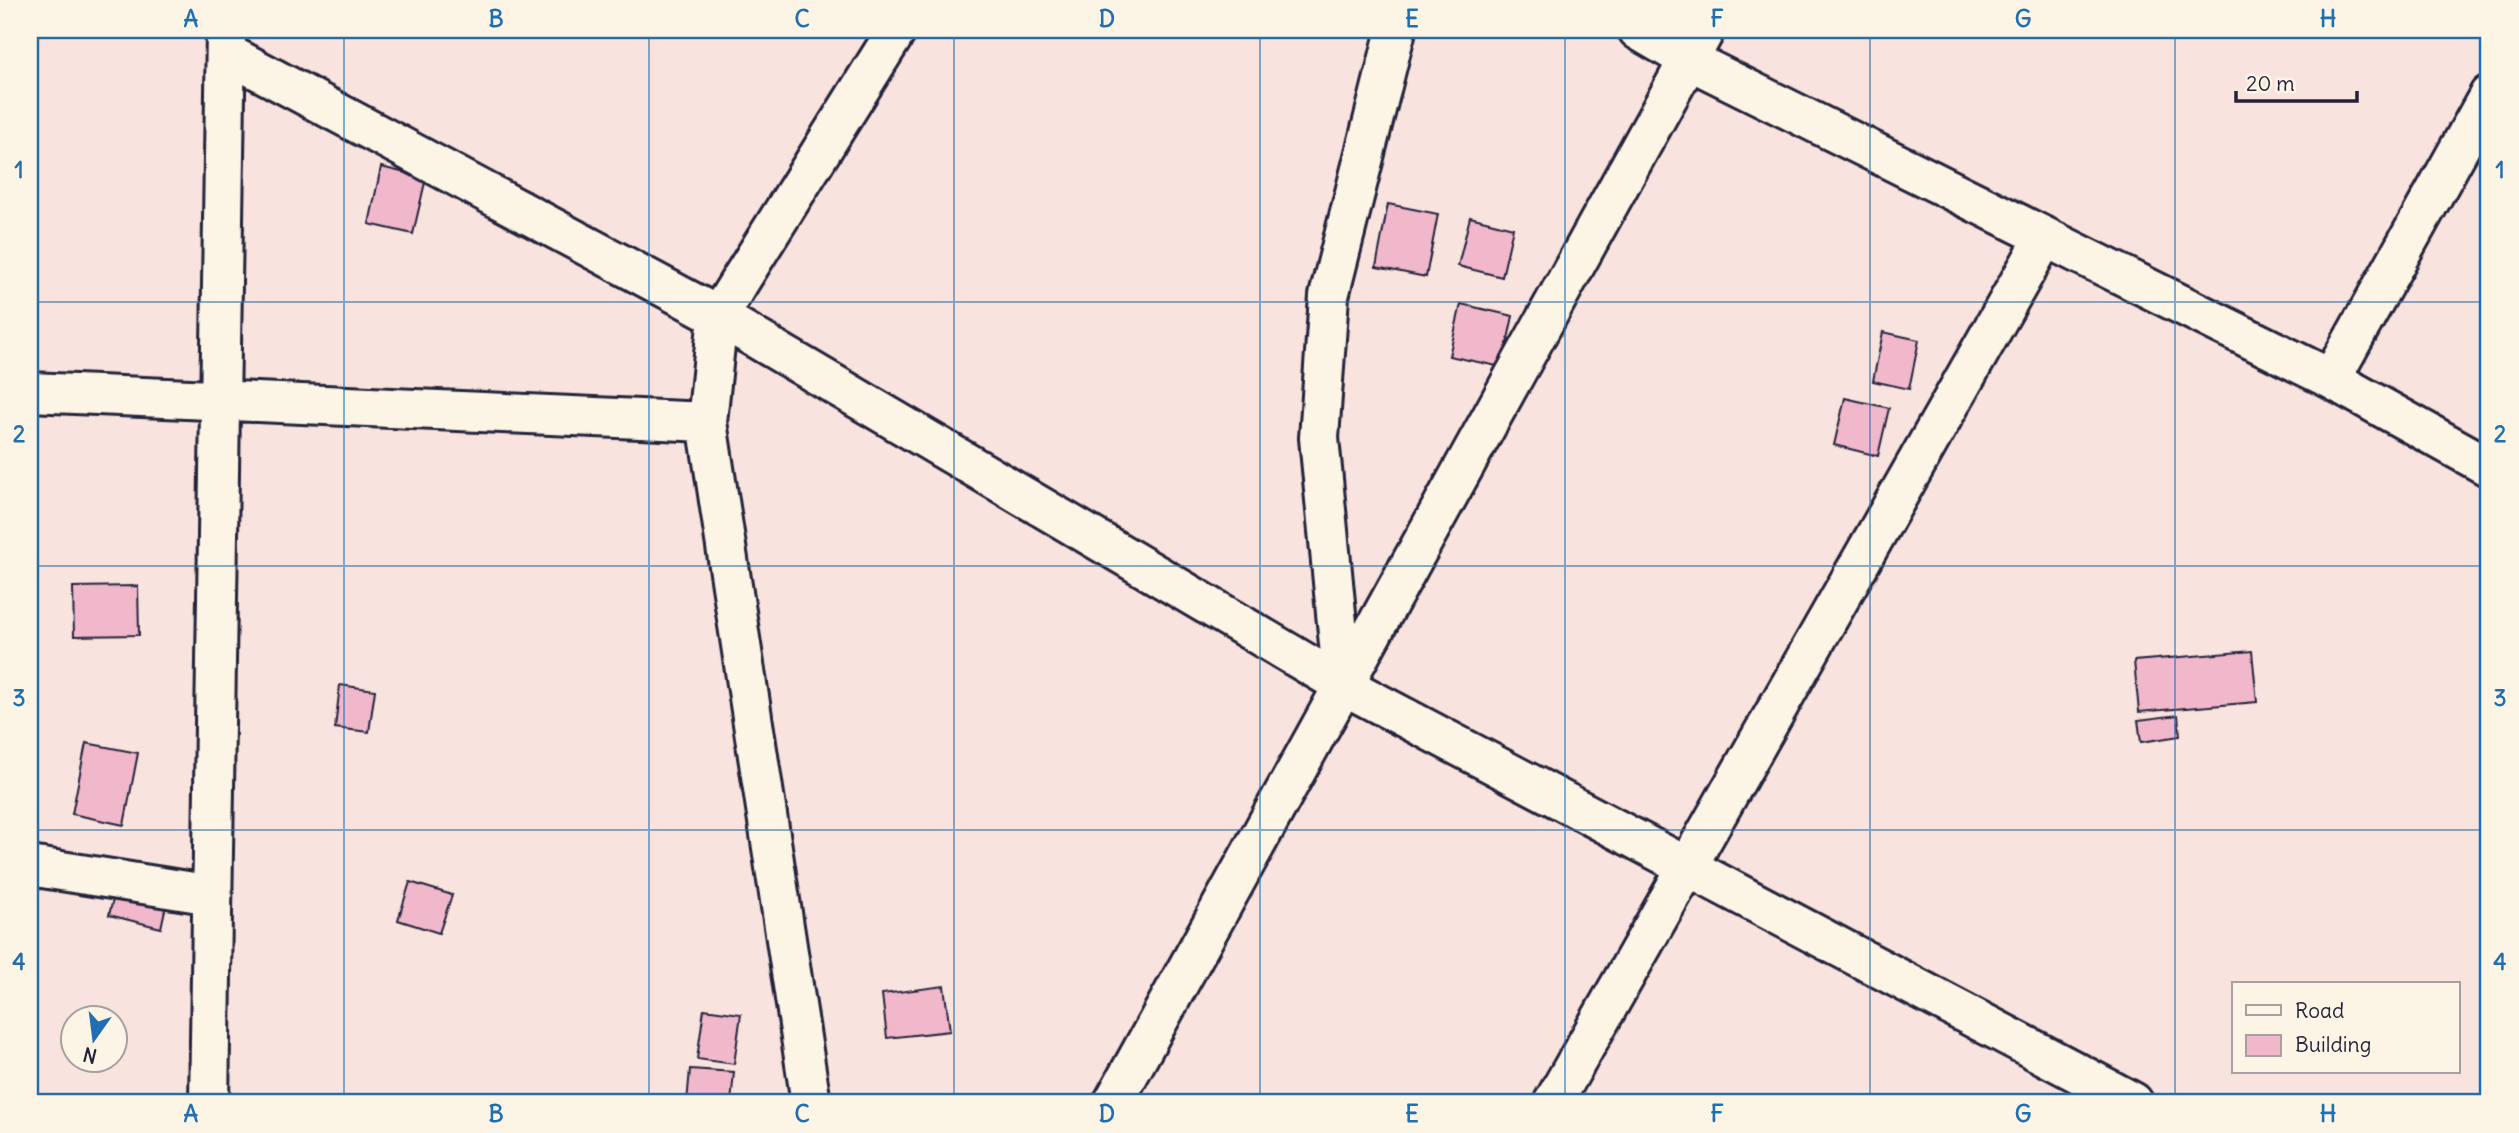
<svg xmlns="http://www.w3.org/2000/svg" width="2519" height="1133" font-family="Delius,sans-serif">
<rect width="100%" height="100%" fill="#f9e3de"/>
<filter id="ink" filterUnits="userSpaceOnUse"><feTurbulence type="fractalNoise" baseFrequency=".0143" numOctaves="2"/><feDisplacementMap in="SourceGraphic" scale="14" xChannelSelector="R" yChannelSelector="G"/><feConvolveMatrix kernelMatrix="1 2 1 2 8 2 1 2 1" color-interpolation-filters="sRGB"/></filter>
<g filter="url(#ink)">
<!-- building -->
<path fill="#f1b8cc" stroke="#22223b" stroke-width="2" d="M381 167 426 178 413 234 369 224Z
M1388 204 1438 214 1426 277 1376 267Z
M1470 217 1513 228 1502 277 1458 266Z
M1461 304 1513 316 1502 367 1449 356Z
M1883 332 1919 340 1909 389 1873 381Z
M1845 398 1889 408 1878 456 1834 445Z
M138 586 139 635 74 636 73 587Z
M2252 651 2257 702 2139 712 2134 661Z
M340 685 375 690 369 732 335 728Z
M2178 715 2180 736 2141 742 2138 720Z
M86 743 138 753 124 825 72 814Z
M410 882 452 895 439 933 398 920Z
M117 884 168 896 161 928 109 915Z
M944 986 950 1031 887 1038 882 994Z
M704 1009 741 1014 734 1064 697 1059Z
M690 1069 734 1072 731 1103H687Z"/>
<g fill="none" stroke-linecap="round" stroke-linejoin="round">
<defs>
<path id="minor" d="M1638 30 1689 60 2331 379 2489 467
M226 53 718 316 1343 685 2133 1102
M2331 379 2489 95
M30 392 707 422
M1343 685 1319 438 1329 296 1396 30
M30 866 212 895
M209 1103 226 31
M811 1103 707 422 718 316 897 30
M1113 1103 1705 30
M1553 1103 2045 237"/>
</defs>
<!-- minor casing -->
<use href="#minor" stroke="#22223b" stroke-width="44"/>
<!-- minor -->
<use href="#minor" stroke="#fcf5e5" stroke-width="38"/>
</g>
</g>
<!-- grid -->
<path fill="none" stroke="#1f6fb2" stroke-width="2" stroke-opacity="0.55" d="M344 30V1103M649 30V1103M954 30V1103M1260 30V1103M1565 30V1103M1870 30V1103M2175 30V1103M30 302H2489M30 566H2489M30 830H2489"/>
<!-- margin -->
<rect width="2519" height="1133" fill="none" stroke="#fcf5e5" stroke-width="77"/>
<!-- legend -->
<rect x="2232" y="982" width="228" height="91" fill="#fcf5e5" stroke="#a5a1a1" stroke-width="2"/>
<rect x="2246" y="1005" width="35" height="10" fill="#fcf5e5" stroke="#a5a1a1" stroke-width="2"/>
<text x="2295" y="1018" font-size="21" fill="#22223b">Road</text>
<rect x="2246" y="1035" width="35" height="21" fill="#f1b8cc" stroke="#a5a1a1" stroke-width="2"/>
<text x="2295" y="1052" font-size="21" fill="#22223b">Building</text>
<!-- north arrow -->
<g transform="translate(94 1039) rotate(194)"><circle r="33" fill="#fcf5e5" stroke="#a5a1a1" stroke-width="2"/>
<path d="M0-5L12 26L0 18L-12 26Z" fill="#1f6fb2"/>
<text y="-10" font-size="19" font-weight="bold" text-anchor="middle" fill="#22223b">N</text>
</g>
<!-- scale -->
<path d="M2236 91v10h121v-10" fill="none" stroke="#22223b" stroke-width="3.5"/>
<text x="2246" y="91" font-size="21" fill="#22223b" stroke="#fcf5e5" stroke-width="5" paint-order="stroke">20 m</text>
<rect x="38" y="38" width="2442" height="1056" fill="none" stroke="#1f6fb2" stroke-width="2.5"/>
<g font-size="23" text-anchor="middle" font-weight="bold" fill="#1f6fb2">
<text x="191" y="27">A</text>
<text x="496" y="27">B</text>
<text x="802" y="27">C</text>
<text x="1107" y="27">D</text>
<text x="1412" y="27">E</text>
<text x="1717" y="27">F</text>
<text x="2023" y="27">G</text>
<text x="2328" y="27">H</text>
<text x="19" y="178">1</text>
<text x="2500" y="178">1</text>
<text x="19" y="442">2</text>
<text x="2500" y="442">2</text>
<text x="19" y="706">3</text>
<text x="2500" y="706">3</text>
<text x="19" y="970">4</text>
<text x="2500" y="970">4</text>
<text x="191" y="1122">A</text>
<text x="496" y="1122">B</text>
<text x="802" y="1122">C</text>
<text x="1107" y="1122">D</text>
<text x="1412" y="1122">E</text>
<text x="1717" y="1122">F</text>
<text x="2023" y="1122">G</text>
<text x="2328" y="1122">H</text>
</g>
</svg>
